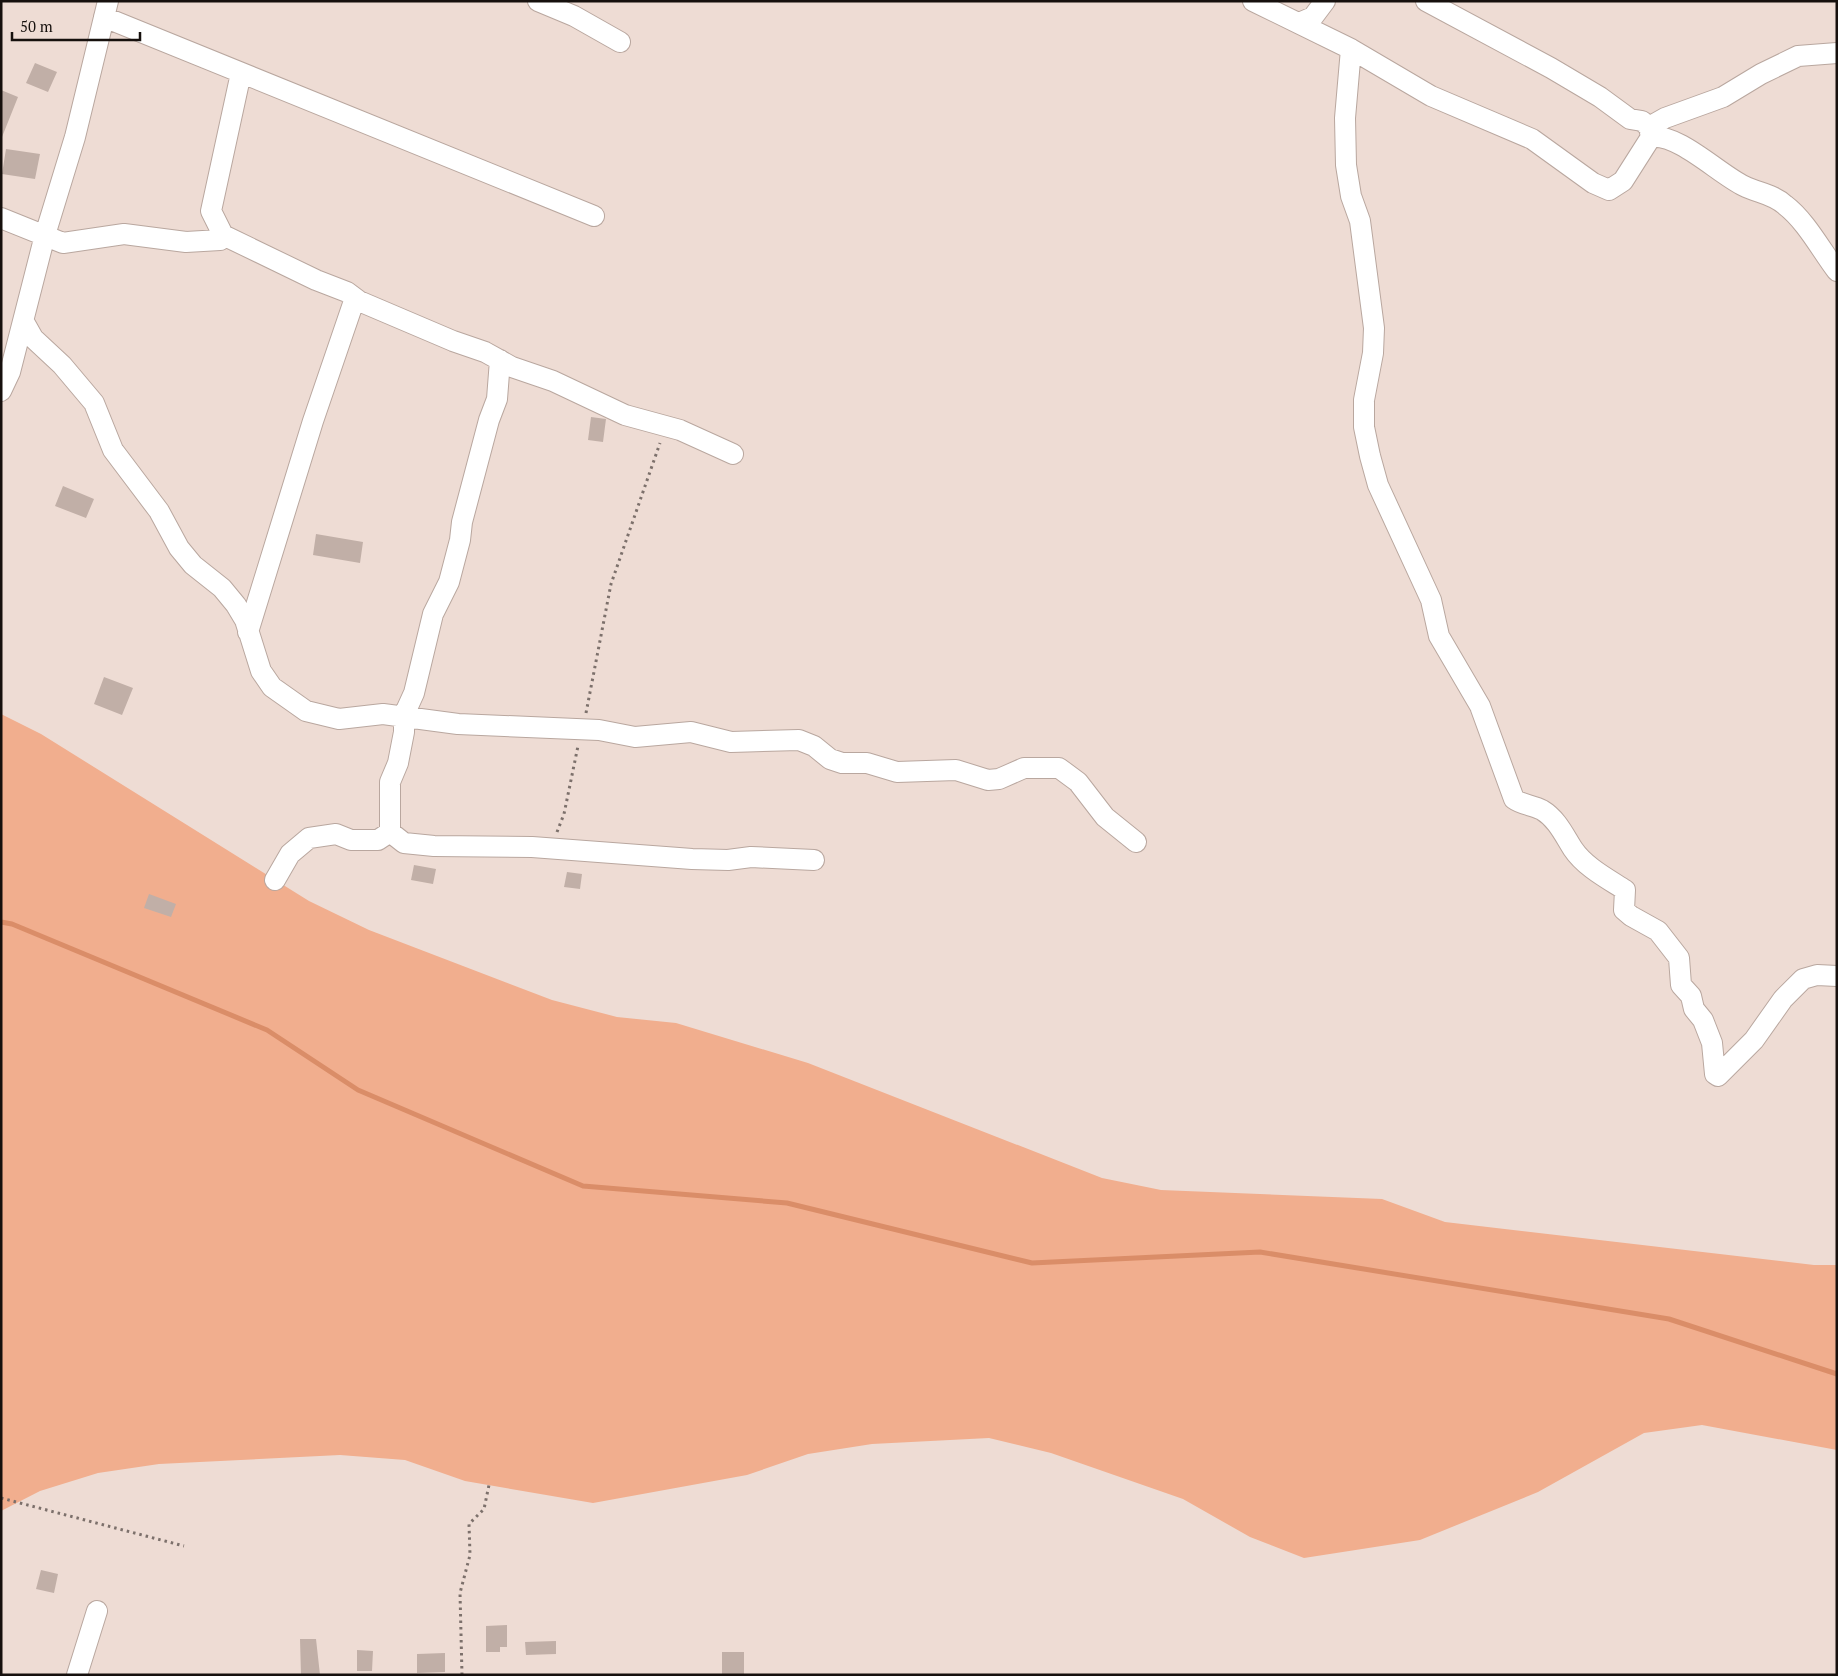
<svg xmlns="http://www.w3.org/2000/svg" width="1838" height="1676" font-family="'PT Serif',serif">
<rect width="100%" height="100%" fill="#eedcd4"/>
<!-- green -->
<path fill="#f1ae8e" d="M1 714 41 734 309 901 369 930 552 1000 617 1017 676 1023 808 1063 1102 1178 1161 1190 1382 1199 1445 1222 1814 1265H1837V1450L1702 1425 1644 1433 1538 1492 1420 1540 1304 1558 1250 1537 1183 1499 1051 1453 989 1438 872 1444 808 1454 747 1475 593 1503 465 1481 405 1460 340 1455 159 1464 98 1473 40 1491 1 1511Z"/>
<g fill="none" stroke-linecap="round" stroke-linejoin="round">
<!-- stream -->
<path stroke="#da8d68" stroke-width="5" d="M1 922 12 924 267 1030 358 1090 583 1186 787 1203 1032 1263 1260 1252 1669 1319 1837 1374"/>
</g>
<!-- building -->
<path fill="#c1afa7" d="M35 63 57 72 48 92 26 83Z
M1 90 18 97 2 137H1Z
M6 149 40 154 35 179 2 174Z
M591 417 606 419 603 442 588 440Z
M63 486 94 499 86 518 55 506Z
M316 534 363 542 360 563 313 555Z
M104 677 133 688 122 715 94 704Z
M414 865 436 869 433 884 411 880Z
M567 872 582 874 580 889 564 887Z
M149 894 176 904 171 917 144 908Z
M41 1570 58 1574 54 1593 36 1589Z
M507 1625V1647H500V1652H486V1626Z
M300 1639H316L320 1675H301Z
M556 1641V1654L526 1655 525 1642Z
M357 1650 373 1651 372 1671H357Z
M722 1652H744V1675H722Z
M445 1653V1672L417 1673V1654Z"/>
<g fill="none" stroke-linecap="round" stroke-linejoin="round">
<defs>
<path id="minor" d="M538 1 574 16 620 42
M1253 1 1351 49 1431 96 1532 139 1593 183 1609 190 1623 181 1651 137C1678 133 1719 174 1744 186 1758 193 1773 194 1785 205 1806 221 1821 250 1837 271
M1426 1 1551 68 1600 97 1630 119 1642 121 1649 127 1651 137
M104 17 594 216
M1299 23 1313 17 1325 1
M1351 49 1345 118 1346 165 1351 196 1360 221 1374 328 1373 353 1364 400V427L1370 456 1378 485 1431 600 1439 636 1480 706 1514 799C1522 805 1533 805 1542 810 1557 819 1564 835 1573 849 1585 867 1608 879 1625 890L1624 910 1631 916 1658 931 1679 958 1681 985 1691 996 1694 1009 1703 1020 1712 1043 1715 1074 1718 1076 1754 1040 1783 999 1803 979 1817 975 1837 976
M241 73 211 211 223 235 316 280 347 292 359 301 453 341 485 352 512 367 553 381 625 415 680 430 733 454
M1649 127 1665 118 1723 97 1761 74 1798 56 1837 53
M1 218 63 243 124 234 186 242 220 240 223 235
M24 322 33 338 62 365 94 403 113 450 159 511 179 548 193 565 222 588 236 605 245 620 261 671 272 687 306 711 339 719 383 714 458 724 599 730 635 737 691 732 731 742 799 740 814 746 830 759 842 763H867L897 772 956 770 988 780 999 779 1024 768H1059L1078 782 1105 817 1136 842
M1 391 10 372 45 235 75 137 108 1
M248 632 313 421 355 298
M390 832 404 843 434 846 532 847 692 859 728 860 751 857 814 860
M275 880 290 854 309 838 336 834 351 840H378L390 832V782L398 763 404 732V715L414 693 433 614 449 582 460 540 462 522 489 420 497 399 500 360
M77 1675 97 1611"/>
</defs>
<!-- minor casing -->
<use href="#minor" stroke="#b9a79f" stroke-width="22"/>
<!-- path -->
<path stroke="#7c706b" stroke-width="3" stroke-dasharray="2.5 4" stroke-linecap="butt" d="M586 713 611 584 660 443
M557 832 564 814 578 746
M1 1498 184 1546
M462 1675 460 1593 470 1555 469 1524 484 1509 489 1485"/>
<!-- minor -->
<use href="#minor" stroke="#fff" stroke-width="20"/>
</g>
<!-- border -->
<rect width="1838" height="1676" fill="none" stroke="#16100d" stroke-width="5"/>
<!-- scale -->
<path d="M12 32v8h128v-8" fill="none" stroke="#16100d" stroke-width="2.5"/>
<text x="20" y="32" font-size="15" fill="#16100d" stroke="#eedcd4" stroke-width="4" paint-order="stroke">50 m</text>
</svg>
